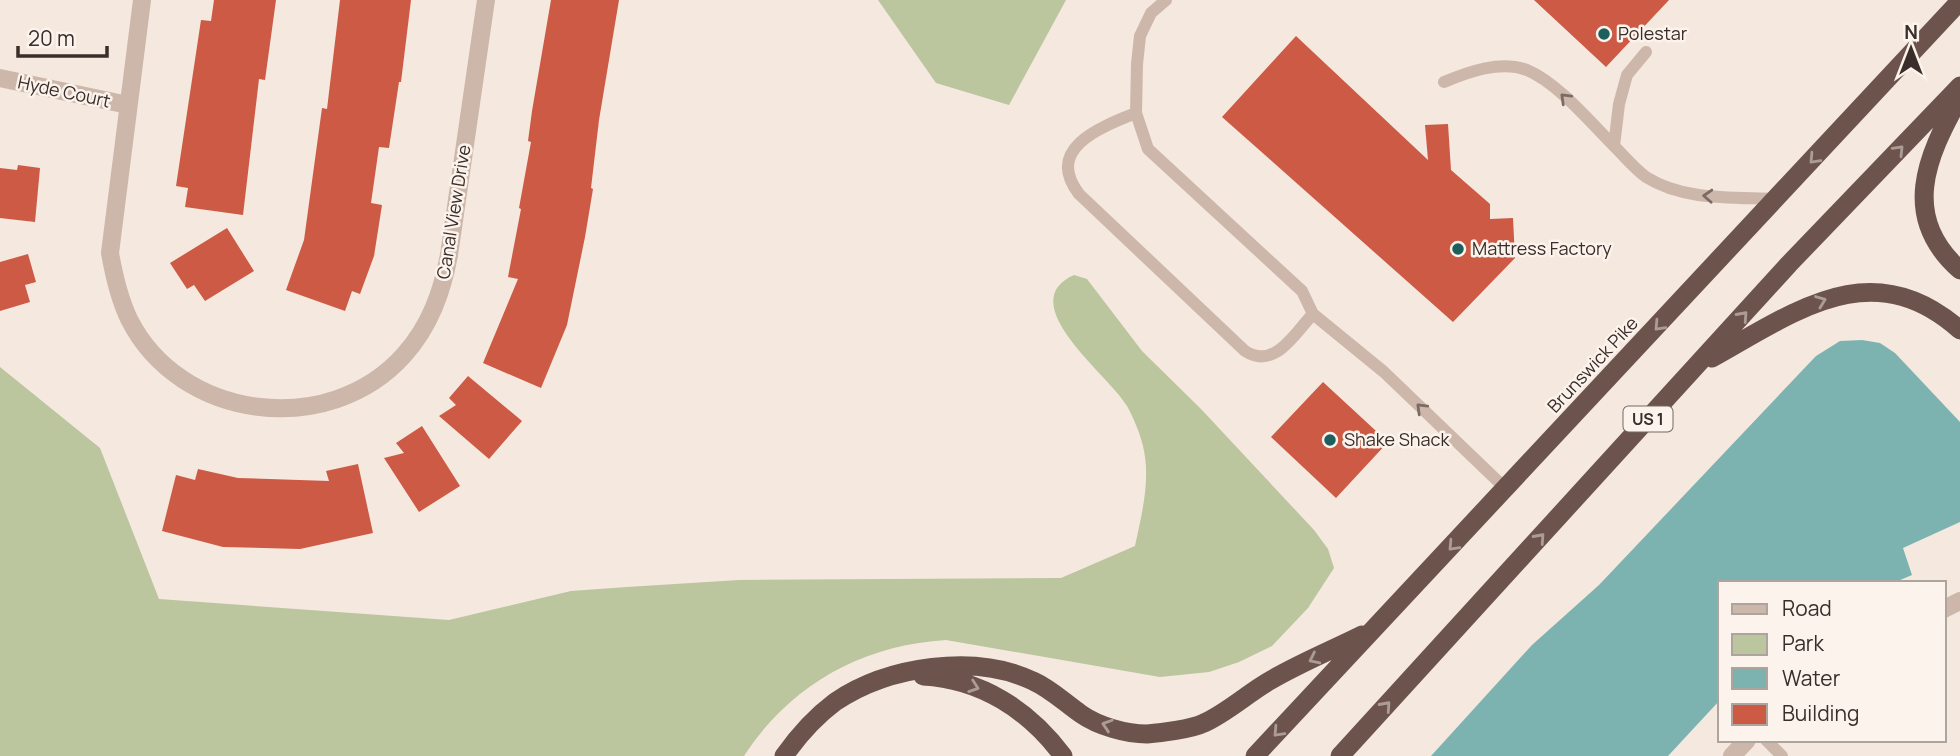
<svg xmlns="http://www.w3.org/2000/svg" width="1960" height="756" font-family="Manrope,sans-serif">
<rect width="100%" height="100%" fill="#f4e8df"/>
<!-- green -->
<path fill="#bbc59e" d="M878 0H1066L1009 105 936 83Z
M1074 275 1087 279 1142 351 1201 409 1314 530 1328 549 1334 568 1308 608 1272 646 1239 662 1209 672 1160 677 946 640C862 645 790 685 744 756H0V367L100 448 159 599 449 620 571 591 627 587 739 580 1061 578 1135 546C1142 513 1151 479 1143 446 1140 433 1133 417 1127 406 1110 376 1011 303 1074 275Z"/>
<!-- water -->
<path fill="#7cb3b1" d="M1862 340 1880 343 1895 353 1960 422V522L1903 548 1912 575 1893 583H1720V700L1668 756H1431L1532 645 1599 585 1816 356 1840 341Z"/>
<!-- building -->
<path fill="#cc5a45" d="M214 0H276L265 80 259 79 243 215 185 207 188 188 176 186 201 20 211 21Z
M340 0H411L401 82H399L389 148 379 147 371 203 382 205 374 256 360 294 352 291 345 311 286 290 304 240 322 108 327 109Z
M551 0H619L599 120 591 188 593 189 585 237 567 325 541 388 483 363 518 279 508 277 521 209 519 208 531 142 528 141 532 111Z
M1534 0H1669L1606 67Z
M1296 36 1428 160 1425 125 1448 124 1451 170 1490 204V219L1513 218 1515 258 1453 322 1222 117Z
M18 165 40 168 35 222 0 218V168L17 170Z
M227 228 254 271 205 301 194 285 187 289 170 263Z
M28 254 36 282 25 285 30 302 0 311V262Z
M468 376 522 421 489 459 439 416 456 405 449 398Z
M1323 382 1388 442 1336 498 1271 437Z
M422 426 460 486 419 512 384 458 404 453 396 443Z
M358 464 373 533 300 549 223 547 162 531 176 475 195 480 198 469 238 478 329 481 326 471Z"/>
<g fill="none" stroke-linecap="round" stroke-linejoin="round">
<!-- service -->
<path stroke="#cdb7aa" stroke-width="12" d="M1166 0 1151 13 1140 36 1137 64 1136 113 1148 149 1302 291 1313 314 1384 372 1506 489
M1444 82C1468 72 1500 60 1527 70 1558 83 1591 123 1615 147 1625 157 1635 169 1646 177 1684 201 1733 197 1776 199
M1136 113C1101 127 1044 148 1079 194L1245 351C1275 370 1294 334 1313 314
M1614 146 1619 104 1627 75 1646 52
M1766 740 1782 756"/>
<!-- minor -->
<path stroke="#cdb7aa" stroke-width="18" d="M142 0 110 253C114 276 119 298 129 319 180 421 329 439 404 355 430 326 442 292 449 255L486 0
M0 78 128 105
M1944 609 1960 601
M1732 756 1747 740"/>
<!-- trunk -->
<path stroke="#6c544d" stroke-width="19" d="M1960 97C1926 157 1900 217 1960 270
M1712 358C1795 312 1872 252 1960 330
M923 676C981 679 1029 710 1063 756
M784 756C798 736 815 717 835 702 888 666 975 653 1033 681 1051 689 1065 703 1081 714 1098 726 1126 734 1147 734 1160 733 1192 729 1204 723 1228 712 1248 693 1271 680 1300 663 1332 650 1362 635
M1255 756 1960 1
M1340 756 1789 264 1960 86"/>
</g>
<!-- one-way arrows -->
<defs><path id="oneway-chevron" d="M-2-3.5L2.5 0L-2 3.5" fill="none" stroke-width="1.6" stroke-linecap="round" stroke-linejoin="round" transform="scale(1.75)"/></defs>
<g stroke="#7c6b64">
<use href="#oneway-chevron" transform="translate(1565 98) rotate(-136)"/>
<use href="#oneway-chevron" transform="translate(1708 196) rotate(-177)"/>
<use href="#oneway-chevron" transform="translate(1421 408) rotate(-136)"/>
</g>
<g stroke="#ac9c95">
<use href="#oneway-chevron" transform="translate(1899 150) rotate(-46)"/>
<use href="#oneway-chevron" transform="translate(1814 159) rotate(133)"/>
<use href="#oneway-chevron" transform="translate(1821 301) rotate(-21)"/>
<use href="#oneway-chevron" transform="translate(1743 316) rotate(-48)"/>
<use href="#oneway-chevron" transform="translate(1659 326) rotate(133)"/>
<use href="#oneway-chevron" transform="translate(1540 538) rotate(-48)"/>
<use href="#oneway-chevron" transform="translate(1453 546) rotate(133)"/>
<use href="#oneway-chevron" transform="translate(1314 659) rotate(154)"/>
<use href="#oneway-chevron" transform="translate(974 687) rotate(19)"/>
<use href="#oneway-chevron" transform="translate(1386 706) rotate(-48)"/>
<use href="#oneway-chevron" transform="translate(1107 725) rotate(-162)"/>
<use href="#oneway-chevron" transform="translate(1278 732) rotate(133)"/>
</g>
<!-- markers -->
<g fill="#1c5f5d" stroke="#fbf3ec" stroke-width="2.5">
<circle cx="1604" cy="34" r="7"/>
<circle cx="1458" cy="249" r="7"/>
<circle cx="1330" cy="440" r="7"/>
</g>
<g text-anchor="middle" stroke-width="5" stroke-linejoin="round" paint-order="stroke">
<!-- shield labels -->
<rect fill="#fbf3ec" stroke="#746864" stroke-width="2" x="1623.5" y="406.5" width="49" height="25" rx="5"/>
<g font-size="16" font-weight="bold" fill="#3a2d2a">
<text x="1648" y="425">US 1</text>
</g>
<!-- poi labels -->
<g font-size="18" fill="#3a2d2a" stroke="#fbf3ec" text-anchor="start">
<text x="1618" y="40">Polestar</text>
<text x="1472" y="255">Mattress Factory</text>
<text x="1344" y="446">Shake Shack</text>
</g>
<!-- street labels -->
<g font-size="18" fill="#3a2d2a" stroke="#fbf3ec">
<text transform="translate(64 92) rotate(12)" y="6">Hyde Court</text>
<text transform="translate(454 212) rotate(-81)" y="6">Canal View Drive</text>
<text transform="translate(1593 365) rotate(-47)" y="6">Brunswick Pike</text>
</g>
</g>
<!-- legend -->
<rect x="1718" y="581" width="228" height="161" fill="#fbf3ec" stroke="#aea49e" stroke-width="2"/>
<rect x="1732" y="604" width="35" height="10" fill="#cdb7aa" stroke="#aea49e" stroke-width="2"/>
<text x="1782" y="616" font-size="21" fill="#3a2d2a">Road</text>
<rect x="1732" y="634" width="35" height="21" fill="#bbc59e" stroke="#aea49e" stroke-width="2"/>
<text x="1782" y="651" font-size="21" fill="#3a2d2a">Park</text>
<rect x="1732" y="668" width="35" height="21" fill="#7cb3b1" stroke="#aea49e" stroke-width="2"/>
<text x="1782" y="686" font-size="21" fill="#3a2d2a">Water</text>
<rect x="1732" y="704" width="35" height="21" fill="#cc5a45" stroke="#aea49e" stroke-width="2"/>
<text x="1782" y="721" font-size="21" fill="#3a2d2a">Building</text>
<!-- north arrow -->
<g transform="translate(1911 49)" stroke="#fbf3ec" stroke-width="5" paint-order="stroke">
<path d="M0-5L12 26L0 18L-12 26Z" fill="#3a2d2a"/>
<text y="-10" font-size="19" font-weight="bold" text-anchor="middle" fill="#3a2d2a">N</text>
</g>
<!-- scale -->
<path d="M18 46v10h89v-10" fill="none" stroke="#3a2d2a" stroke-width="3.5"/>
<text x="28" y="46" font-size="21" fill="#3a2d2a" stroke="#fbf3ec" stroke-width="5" paint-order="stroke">20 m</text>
</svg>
